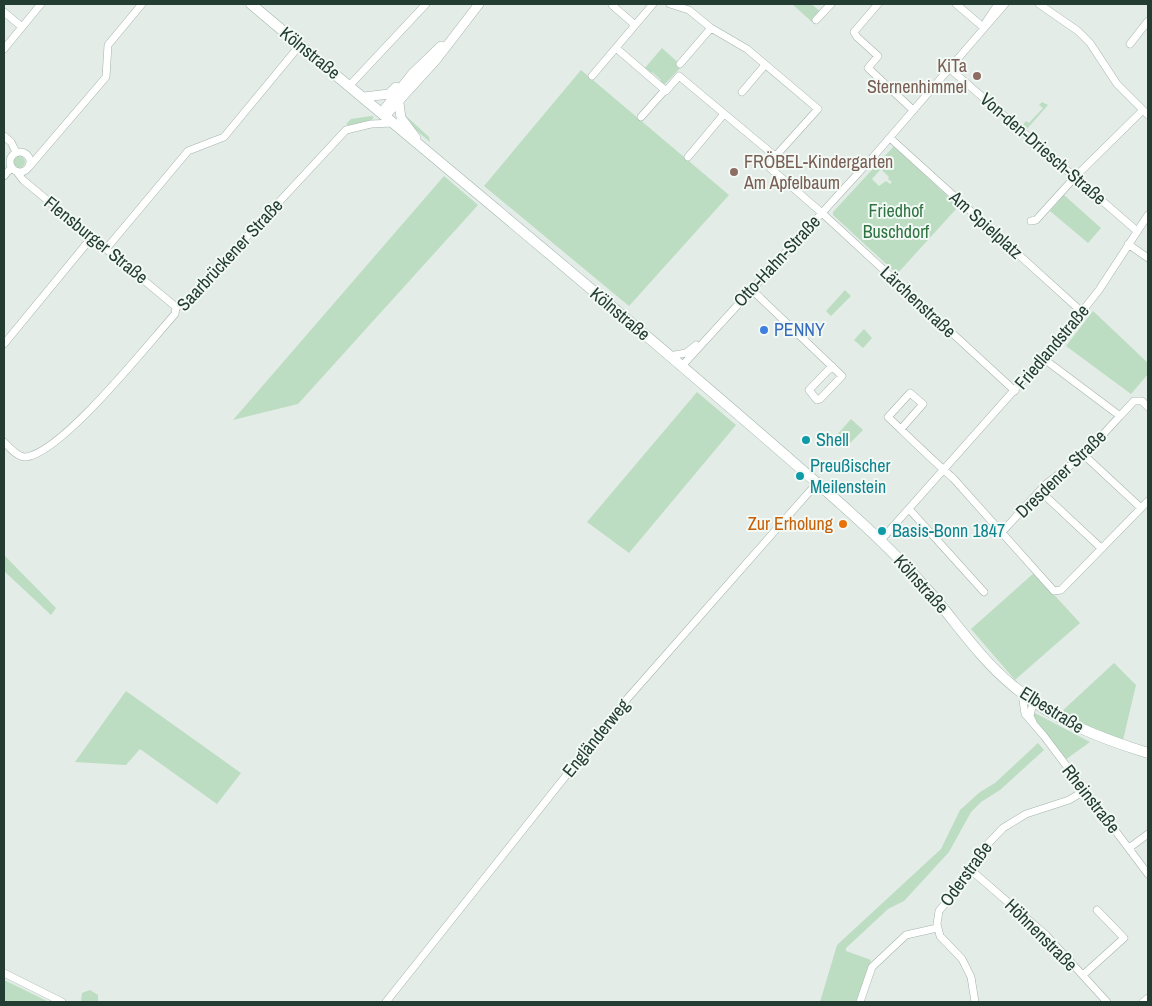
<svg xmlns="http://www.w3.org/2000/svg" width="1152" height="1006" font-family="'Archivo Narrow',sans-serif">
<rect width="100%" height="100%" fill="#e3ece7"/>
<!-- green -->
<path fill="#bcddc1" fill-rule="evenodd" d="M792 4H811L821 12 812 22Z
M662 48 682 66 665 84 660 82 661 80 652 72 650 74 644 69Z
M581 70 729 195 629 306 484 186Z
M1042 102 1048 105 1026 130 1022 126 1026 121 1029 123 1043 108 1039 105Z
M405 115 429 137 430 142 410 125Z
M371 116 374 117 371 121 350 126 346 124 351 119Z
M894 146 957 205V208L897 274 833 215V212ZM881 169 889 177 888 179 892 182 890 184 886 181 879 186 872 179Z
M13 162a6 6 0 1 1 12 0a6 6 0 1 1-12 0Z
M444 176 478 205 298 404 233 420Z
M1064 195 1101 228 1088 243 1050 211Z
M845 290 851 296 831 316 826 311Z
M1093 311 1148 363V374L1131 394 1066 346Z
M864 329 872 338 863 348 854 340Z
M697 392 736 425 629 553 587 522Z
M851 419 863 430 848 445 837 435Z
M4 555 56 608 51 615 4 571Z
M1034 573 1080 623 1015 680 971 629Z
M1114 663 1136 685 1123 740 1090 729 1060 713Z
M126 691 241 773 217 804 140 749 126 765 75 762Z
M1035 713 1090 742 1065 760C1055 744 1040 733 1033 715Z
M1038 743 1044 750 1000 790 981 802 971 812 949 852 904 901 888 909 846 948V951L871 960 858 1002H820L837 945 941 849 960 810 980 792 995 783Z
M4 980 49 1002H4Z
M90 990 98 995V1002H81L82 993Z"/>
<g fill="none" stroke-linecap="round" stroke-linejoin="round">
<defs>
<path id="minor" d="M670 4 689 10 711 28 747 49 818 109 772 160 770 168 822 213 1015 391
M878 4 854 32 857 37 878 56 868 68 913 110
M956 4 983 27
M1039 4 1078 31 1090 43 1117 84 1148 115
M612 5 635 25
M4 12 22 27
M816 20 831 4
M986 22 998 4
M1130 44 1148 21
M616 48 666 91 679 76 775 156
M4 49 41 4
M680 64 711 28
M949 68 1137 231
M592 76 653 4
M350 85 426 4
M742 92 765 65
M641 117 665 90
M4 136 11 142 16 152
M890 138 1082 312
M10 162a10 10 0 1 1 20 0a10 10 0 1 1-20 0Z
M688 157 724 114
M29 167 106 77 108 45 142 4
M17 172 23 180 176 307
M4 176 11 168
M1031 221 1036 220 1075 177 1143 110
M1128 244 1148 258
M106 249 188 151 224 137 300 45
M751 289 842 376 820 399 817 400 809 390 832 366
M176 307 184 304 346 130 371 124 393 123
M4 344 92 237
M669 356 686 353 696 345
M1044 359 1120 416 1134 401H1142L1148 407
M681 367 873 157 1005 4
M901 429 923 404 910 393 888 417C910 438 931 459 953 478L1054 591 1061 590 1148 501
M4 442C9 447 18 458 26 457 63 452 147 345 175 314L176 307
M1084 455 1141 508
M1040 491 1101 548
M909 509 984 592
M1002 532 1046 484 1084 455 1120 416
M881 540 1065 333 1099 290 1148 215
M1022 694 1025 714 1044 736 1148 874
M1033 722 1030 716 1033 702
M1129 848 1148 834
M972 871 1046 935 1107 1002
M4 973 62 1002
M1083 975 1124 938 1097 910
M386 1002 627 699 817 483
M860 1002 872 967 906 935 937 928
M975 1002 971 977 962 959 940 936 937 924 939 911 972 871 984 848 1003 828 1026 814 1069 800 1084 791
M1143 1002 1148 998"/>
<path id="tertiary" d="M364 97 389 94 396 87
M399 103 401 118 416 138
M382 112 412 74 441 46
M386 115 436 60 479 4"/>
<path id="secondary" d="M251 4C445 167 642 329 833 497 866 526 897 555 926 588 955 620 978 657 1012 685 1051 719 1099 738 1148 753"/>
</defs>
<!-- minor casing -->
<use href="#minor" stroke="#a6b4ad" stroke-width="8"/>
<!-- tertiary casing -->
<use href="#tertiary" stroke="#a6b4ad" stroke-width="10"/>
<!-- secondary casing -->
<use href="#secondary" stroke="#a1b8ad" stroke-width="11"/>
<!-- minor -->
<use href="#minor" stroke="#fff" stroke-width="7"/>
<!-- tertiary -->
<use href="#tertiary" stroke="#fff" stroke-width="9"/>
<!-- secondary -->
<use href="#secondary" stroke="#fff" stroke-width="10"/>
</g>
<!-- markers -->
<g fill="#8d6e63" stroke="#f3f9f5" stroke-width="2">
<circle cx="977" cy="76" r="5"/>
<circle cx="734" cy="172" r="5"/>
</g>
<circle fill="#3f7fe0" stroke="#f3f9f5" stroke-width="2" cx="764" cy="330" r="5"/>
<g fill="#0f9aa8" stroke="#f3f9f5" stroke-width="2">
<circle cx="806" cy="440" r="5"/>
<circle cx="800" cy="476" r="5"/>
<circle cx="882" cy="531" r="5"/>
</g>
<circle fill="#e8710a" stroke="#f3f9f5" stroke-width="2" cx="843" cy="524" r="5"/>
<g text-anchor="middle" stroke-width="4" stroke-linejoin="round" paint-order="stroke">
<!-- street labels -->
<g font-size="18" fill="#233d33" stroke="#f3f9f5">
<text transform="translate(310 53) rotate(39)" y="6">Kölnstraße</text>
<text transform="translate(1043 149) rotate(41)" y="6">Von-den-Driesch-Straße</text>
<text transform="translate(986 225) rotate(42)" y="6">Am Spielplatz</text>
<text transform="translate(96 240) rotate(39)" y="6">Flensburger Straße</text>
<text transform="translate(230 255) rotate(-47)" y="6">Saarbrückener Straße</text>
<text transform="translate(777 261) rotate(-47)" y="6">Otto-Hahn-Straße</text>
<text transform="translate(918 302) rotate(43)" y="6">Lärchenstraße</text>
<text transform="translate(620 314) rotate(40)" y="6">Kölnstraße</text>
<text transform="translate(1052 347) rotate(-50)" y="6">Friedlandstraße</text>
<text transform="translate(1061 474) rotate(-44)" y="6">Dresdener Straße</text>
<text transform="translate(921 584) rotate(48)" y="6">Kölnstraße</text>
<text transform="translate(1052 710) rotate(32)" y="6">Elbestraße</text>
<text transform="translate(596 738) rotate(-51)" y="6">Engländerweg</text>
<text transform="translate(1091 799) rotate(52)" y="6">Rheinstraße</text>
<text transform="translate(966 874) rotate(-54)" y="6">Oderstraße</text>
<text transform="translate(1041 935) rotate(45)" y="6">Höhnenstraße</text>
</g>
<!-- education labels -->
<g font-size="18" fill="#785e54" stroke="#f3f9f5" text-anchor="end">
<text x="967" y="72">KiTa<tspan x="967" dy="21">Sternenhimmel</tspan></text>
<text x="744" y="168" text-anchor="start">FRÖBEL-Kindergarten<tspan x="744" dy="21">Am Apfelbaum</tspan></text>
</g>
<!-- park labels -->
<g font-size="18" fill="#2e7341" stroke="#f3f9f5">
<text x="896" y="217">Friedhof<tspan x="896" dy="21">Buschdorf</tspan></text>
</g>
<!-- shop labels -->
<g font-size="18" fill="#366cbe" stroke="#f3f9f5" text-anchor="start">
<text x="774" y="336">PENNY</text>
</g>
<!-- culture labels -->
<g font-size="18" fill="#0d838f" stroke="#f3f9f5" text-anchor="start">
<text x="816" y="446">Shell</text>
<text x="810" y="472">Preußischer<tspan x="810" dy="21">Meilenstein</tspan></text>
<text x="892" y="537">Basis-Bonn 1847</text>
</g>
<!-- food labels -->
<g font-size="18" fill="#c56008" stroke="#f3f9f5" text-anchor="end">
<text x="833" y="530">Zur Erholung</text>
</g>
</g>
<!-- border -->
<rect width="1152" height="1006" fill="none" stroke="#233d33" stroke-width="10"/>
</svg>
